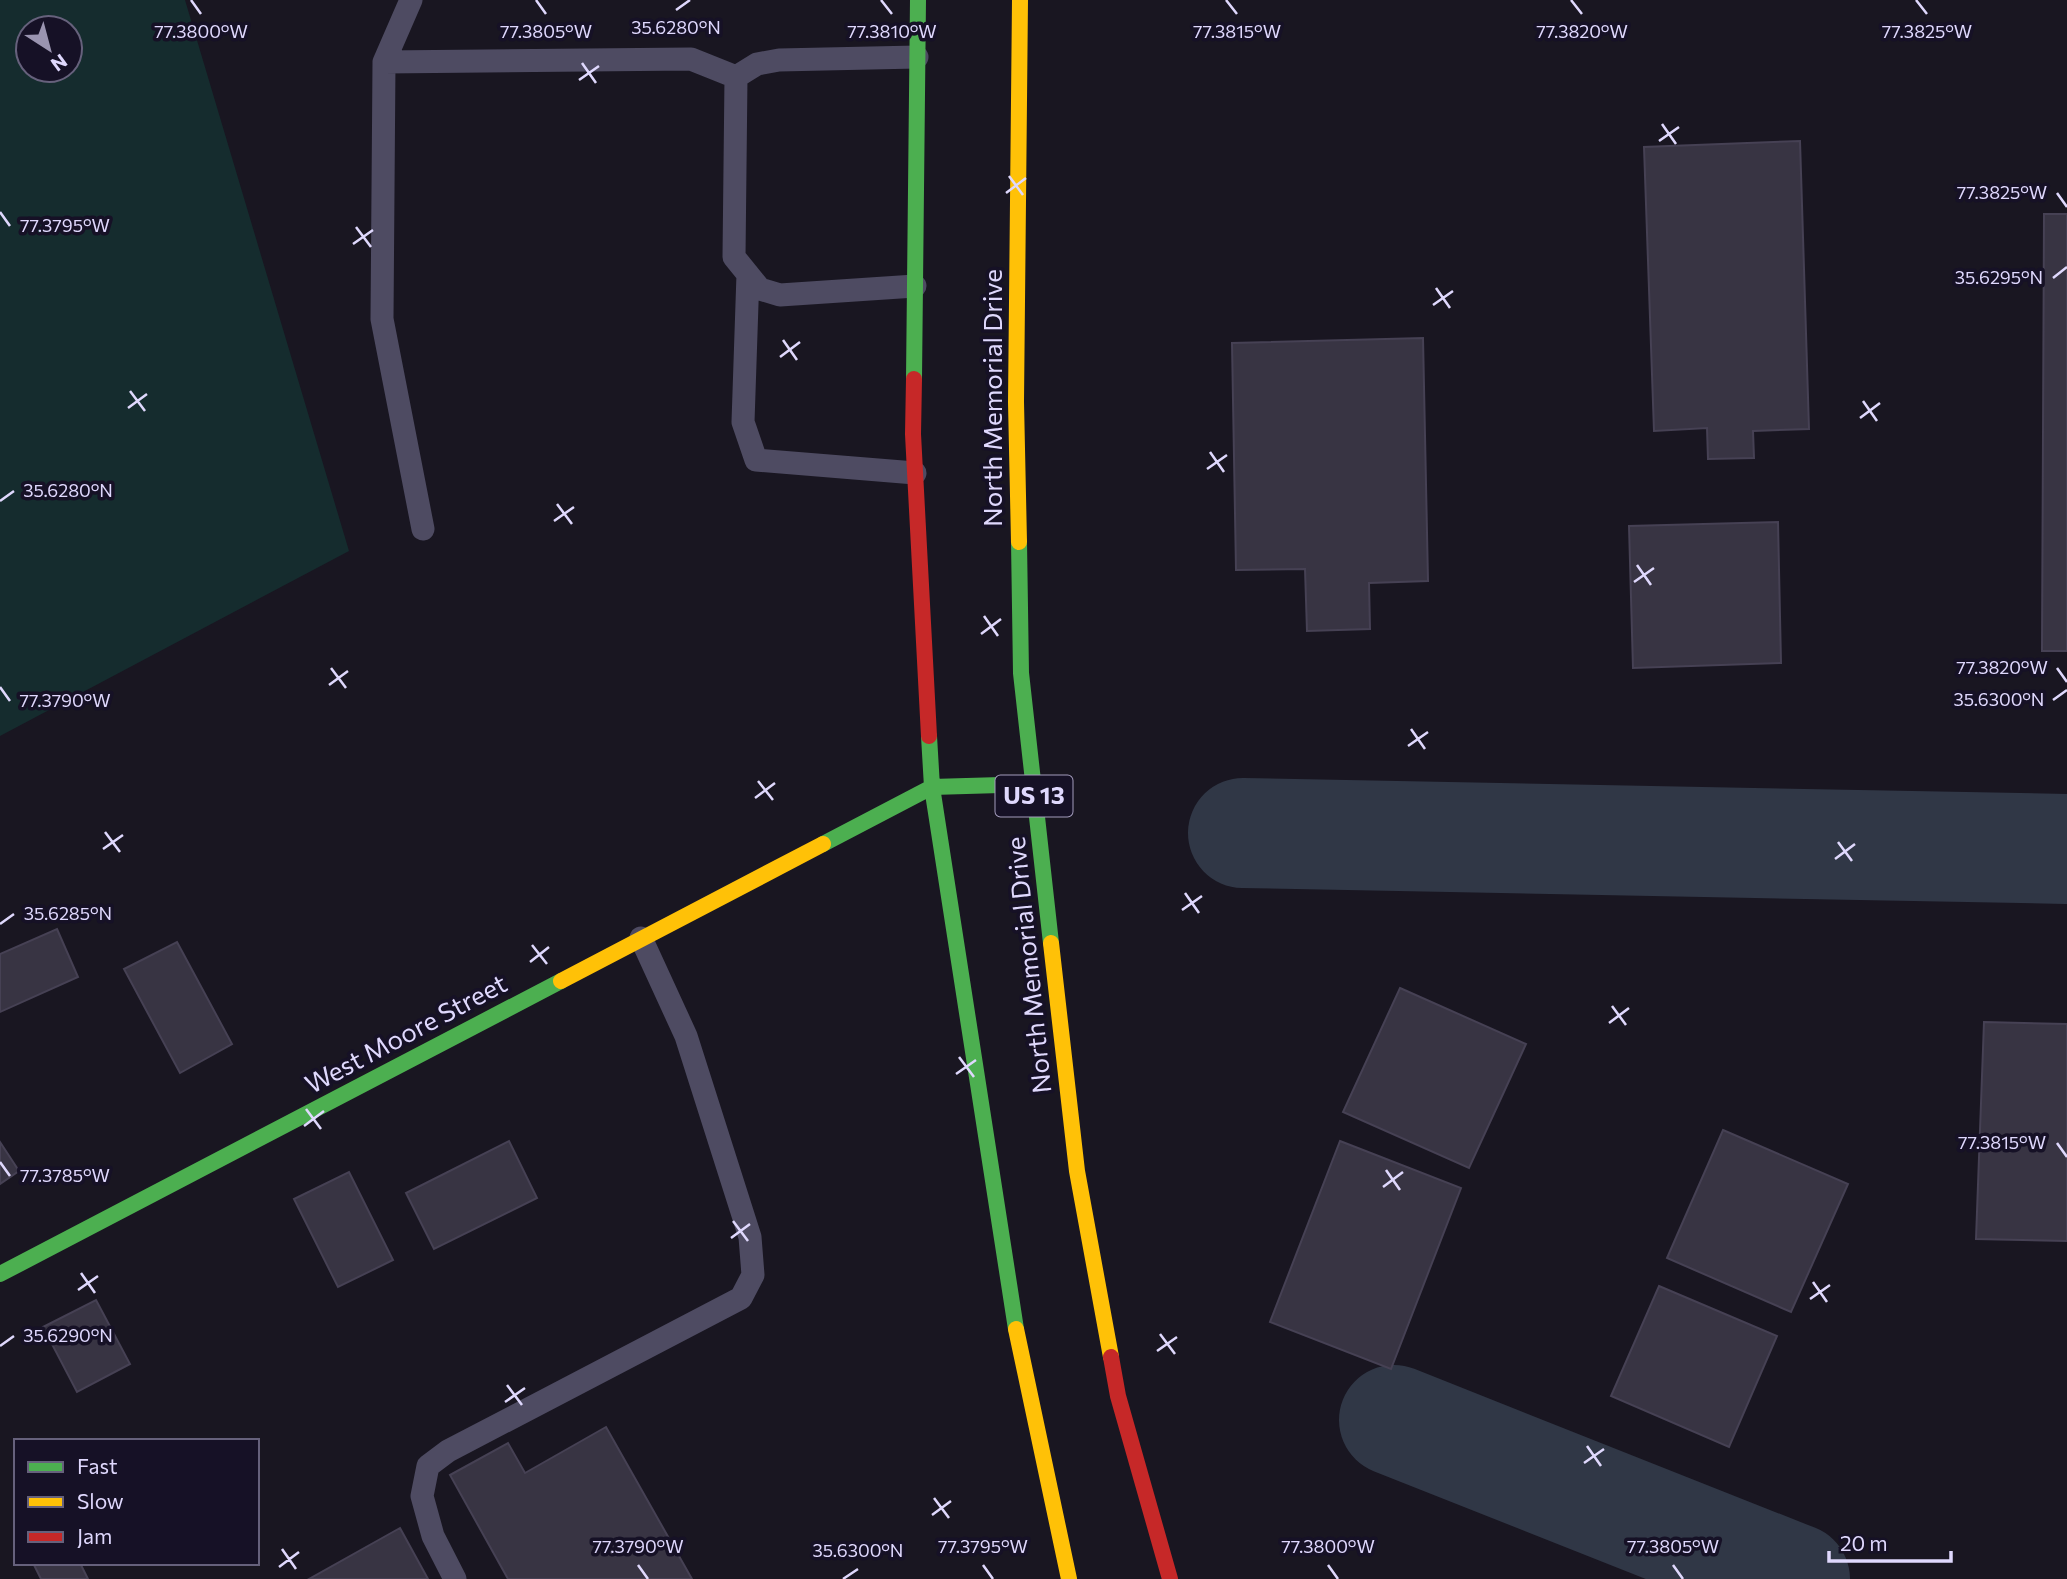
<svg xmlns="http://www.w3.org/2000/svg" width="2067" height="1579" font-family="Commissioner,sans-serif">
<rect width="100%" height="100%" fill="#191621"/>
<!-- green -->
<path fill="#152c2e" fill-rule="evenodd" d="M0 0H185L349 551 0 736ZM28 28H70V70H28Z"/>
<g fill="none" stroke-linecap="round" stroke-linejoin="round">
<!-- taxiway -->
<path stroke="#303746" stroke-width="110" d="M1243 833 2067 849
M1394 1420 1795 1579"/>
</g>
<!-- building -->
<path fill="#383443" stroke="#464154" stroke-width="2" d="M1800 141 1809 429 1753 431 1754 458 1708 459 1707 428 1654 431 1644 147Z
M2044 214H2067V651H2042Z
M1423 338 1428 581 1369 583 1370 629 1307 631 1305 569 1236 570 1232 343Z
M1778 522 1781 663 1633 668 1629 526Z
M57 929 78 977 0 1012V954Z
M177 942 232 1044 180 1073 124 969Z
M1400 988 1526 1044 1469 1168 1343 1112Z
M1984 1022 2067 1024V1241L1976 1239Z
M1723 1130 1848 1184 1791 1312 1667 1258Z
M509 1141 537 1198 434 1249 406 1193Z
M1340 1141 1461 1188 1391 1369 1270 1322Z
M0 1142 19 1171 0 1184Z
M349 1172 393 1260 338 1287 294 1199Z
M1659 1286 1777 1336 1729 1447 1611 1396Z
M96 1300 130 1364 77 1392 43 1327Z
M606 1427 692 1579H508L450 1475 508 1443 525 1473Z
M400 1528 428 1579H309Z
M33 1563H80L88 1579H41Z"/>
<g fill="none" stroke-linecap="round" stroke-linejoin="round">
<!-- lane -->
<path stroke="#4e4b62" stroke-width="23" d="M384 62 411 0
M748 274 743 422 756 460 915 473
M915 286 780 295 760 289 734 257 736 77 757 64 779 60 917 57
M423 529 382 319 384 62 691 59 736 77
M455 1579 433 1536 422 1496 428 1466 448 1451 741 1298 753 1275 750 1237 686 1036 641 938"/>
<!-- fast -->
<path stroke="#4caf50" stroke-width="16" d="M914 379 918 0
M1019 542 1021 673 1051 943
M929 736 932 787 1016 1329
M823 844 932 787 1033 784
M0 1274 561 981"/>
<!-- slow -->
<path stroke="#ffc107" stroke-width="16" d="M1019 542 1016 402 1020 0
M1051 943 1077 1171 1111 1357
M561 981 823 844
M1016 1329 1069 1579"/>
<!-- jam -->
<path stroke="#c62828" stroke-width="16" d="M914 379 913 434 929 736
M1111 1357 1118 1396 1170 1579"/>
</g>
<!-- ticks -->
<path fill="none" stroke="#dfd8fd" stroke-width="2.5" d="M191 0 201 14M536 0 546 14M881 0 892 14M1226 0 1237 14M1571 0 1582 14M1916 0 1927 14M676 10 690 0M582 63 596 83M579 80 599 66M1662 124 1676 144M1659 141 1679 127M1009 176 1023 195M1006 193 1026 178M2057 193 2067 207M0 212 10 226M356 227 371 247M353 244 373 230M2053 278 2067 267M1436 288 1450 308M1433 305 1453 291M783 340 797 360M780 357 800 342M130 391 145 411M1863 401 1877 421M128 408 147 394M1860 418 1880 403M1210 452 1224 472M1207 469 1227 455M0 501 14 491M557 504 572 524M554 521 574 507M1637 565 1651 585M1634 582 1654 568M984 616 998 636M981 634 1001 619M331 668 346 688M2057 668 2067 682M329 685 348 671M0 687 10 701M2053 700 2067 690M1411 729 1425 749M1408 746 1428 732M758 781 773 800M755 798 775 783M105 832 120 852M1838 842 1852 861M103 849 123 835M1835 859 1855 844M1185 893 1199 913M1182 910 1202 896M0 924 14 914M532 945 547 964M530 962 549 947M1612 1006 1626 1025M1609 1023 1629 1008M959 1057 974 1077M956 1074 976 1060M306 1109 321 1129M304 1126 324 1111M2057 1143 2067 1157M0 1162 10 1176M1386 1170 1400 1190M1383 1187 1403 1172M733 1221 748 1241M731 1238 750 1224M81 1273 95 1293M1813 1282 1827 1302M78 1290 98 1276M1810 1299 1830 1285M1160 1334 1175 1354M0 1346 14 1336M1157 1351 1177 1337M507 1385 522 1405M505 1402 525 1388M1587 1446 1601 1466M1584 1463 1604 1449M934 1498 949 1518M932 1515 951 1501M282 1549 296 1569M638 1565 648 1579M983 1565 993 1579M1328 1565 1338 1579M1673 1565 1683 1579M279 1567 299 1552M843 1579 858 1569"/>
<g text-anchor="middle" stroke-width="7" stroke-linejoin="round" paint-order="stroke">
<!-- shield labels -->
<rect fill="#161126" stroke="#a39cbc" stroke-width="2" x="995.5" y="775.5" width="77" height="41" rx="5"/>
<g font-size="24" font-weight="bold" fill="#dfd8fd">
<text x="1034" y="804">US 13</text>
</g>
<!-- street labels -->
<g font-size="26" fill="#dfd8fd" stroke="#161126">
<text transform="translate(993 398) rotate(-90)" y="9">North Memorial Drive</text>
<text transform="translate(1029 965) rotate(-96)" y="9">North Memorial Drive</text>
<text transform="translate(406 1034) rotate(-28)" y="9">West Moore Street</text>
</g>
</g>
<g font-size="18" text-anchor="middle" fill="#dfd8fd" stroke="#161126" stroke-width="7" stroke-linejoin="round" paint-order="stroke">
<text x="676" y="34">35.6280°N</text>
<text x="201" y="38">77.3800°W</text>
<text x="546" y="38">77.3805°W</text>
<text x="892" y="38">77.3810°W</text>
<text x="1237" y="38">77.3815°W</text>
<text x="1582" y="38">77.3820°W</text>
<text x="1927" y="38">77.3825°W</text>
<text x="2002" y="199">77.3825°W</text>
<text x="65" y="232">77.3795°W</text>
<text x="1999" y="284">35.6295°N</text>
<text x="68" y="497">35.6280°N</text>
<text x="2002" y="674">77.3820°W</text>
<text x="1999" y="706">35.6300°N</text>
<text x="65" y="707">77.3790°W</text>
<text x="68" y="920">35.6285°N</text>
<text x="2002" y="1149">77.3815°W</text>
<text x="65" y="1182">77.3785°W</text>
<text x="68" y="1342">35.6290°N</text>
<text x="638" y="1553">77.3790°W</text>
<text x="983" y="1553">77.3795°W</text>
<text x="1328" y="1553">77.3800°W</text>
<text x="1673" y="1553">77.3805°W</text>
<text x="858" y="1557">35.6300°N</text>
</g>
<!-- legend -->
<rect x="14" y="1439" width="245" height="126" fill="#161126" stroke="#66617c" stroke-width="2"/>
<rect x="28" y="1462" width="35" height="10" fill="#4caf50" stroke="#66617c" stroke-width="2"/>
<text x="77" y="1474" font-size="21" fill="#dfd8fd">Fast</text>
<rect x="28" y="1497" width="35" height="10" fill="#ffc107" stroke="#66617c" stroke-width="2"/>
<text x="77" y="1509" font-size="21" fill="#dfd8fd">Slow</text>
<rect x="28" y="1532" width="35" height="10" fill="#c62828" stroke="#66617c" stroke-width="2"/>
<text x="77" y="1544" font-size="21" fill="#dfd8fd">Jam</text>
<!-- north arrow -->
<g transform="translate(49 49) rotate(144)"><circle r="33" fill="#161126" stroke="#66617c" stroke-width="2"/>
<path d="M0-5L12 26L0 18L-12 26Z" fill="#9a94b0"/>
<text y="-10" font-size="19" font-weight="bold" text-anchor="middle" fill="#dfd8fd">N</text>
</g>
<!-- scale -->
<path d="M1829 1551v10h122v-10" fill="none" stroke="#dfd8fd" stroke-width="3.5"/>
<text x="1840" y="1551" font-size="21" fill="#dfd8fd" stroke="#161126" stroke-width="5" paint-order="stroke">20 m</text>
</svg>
